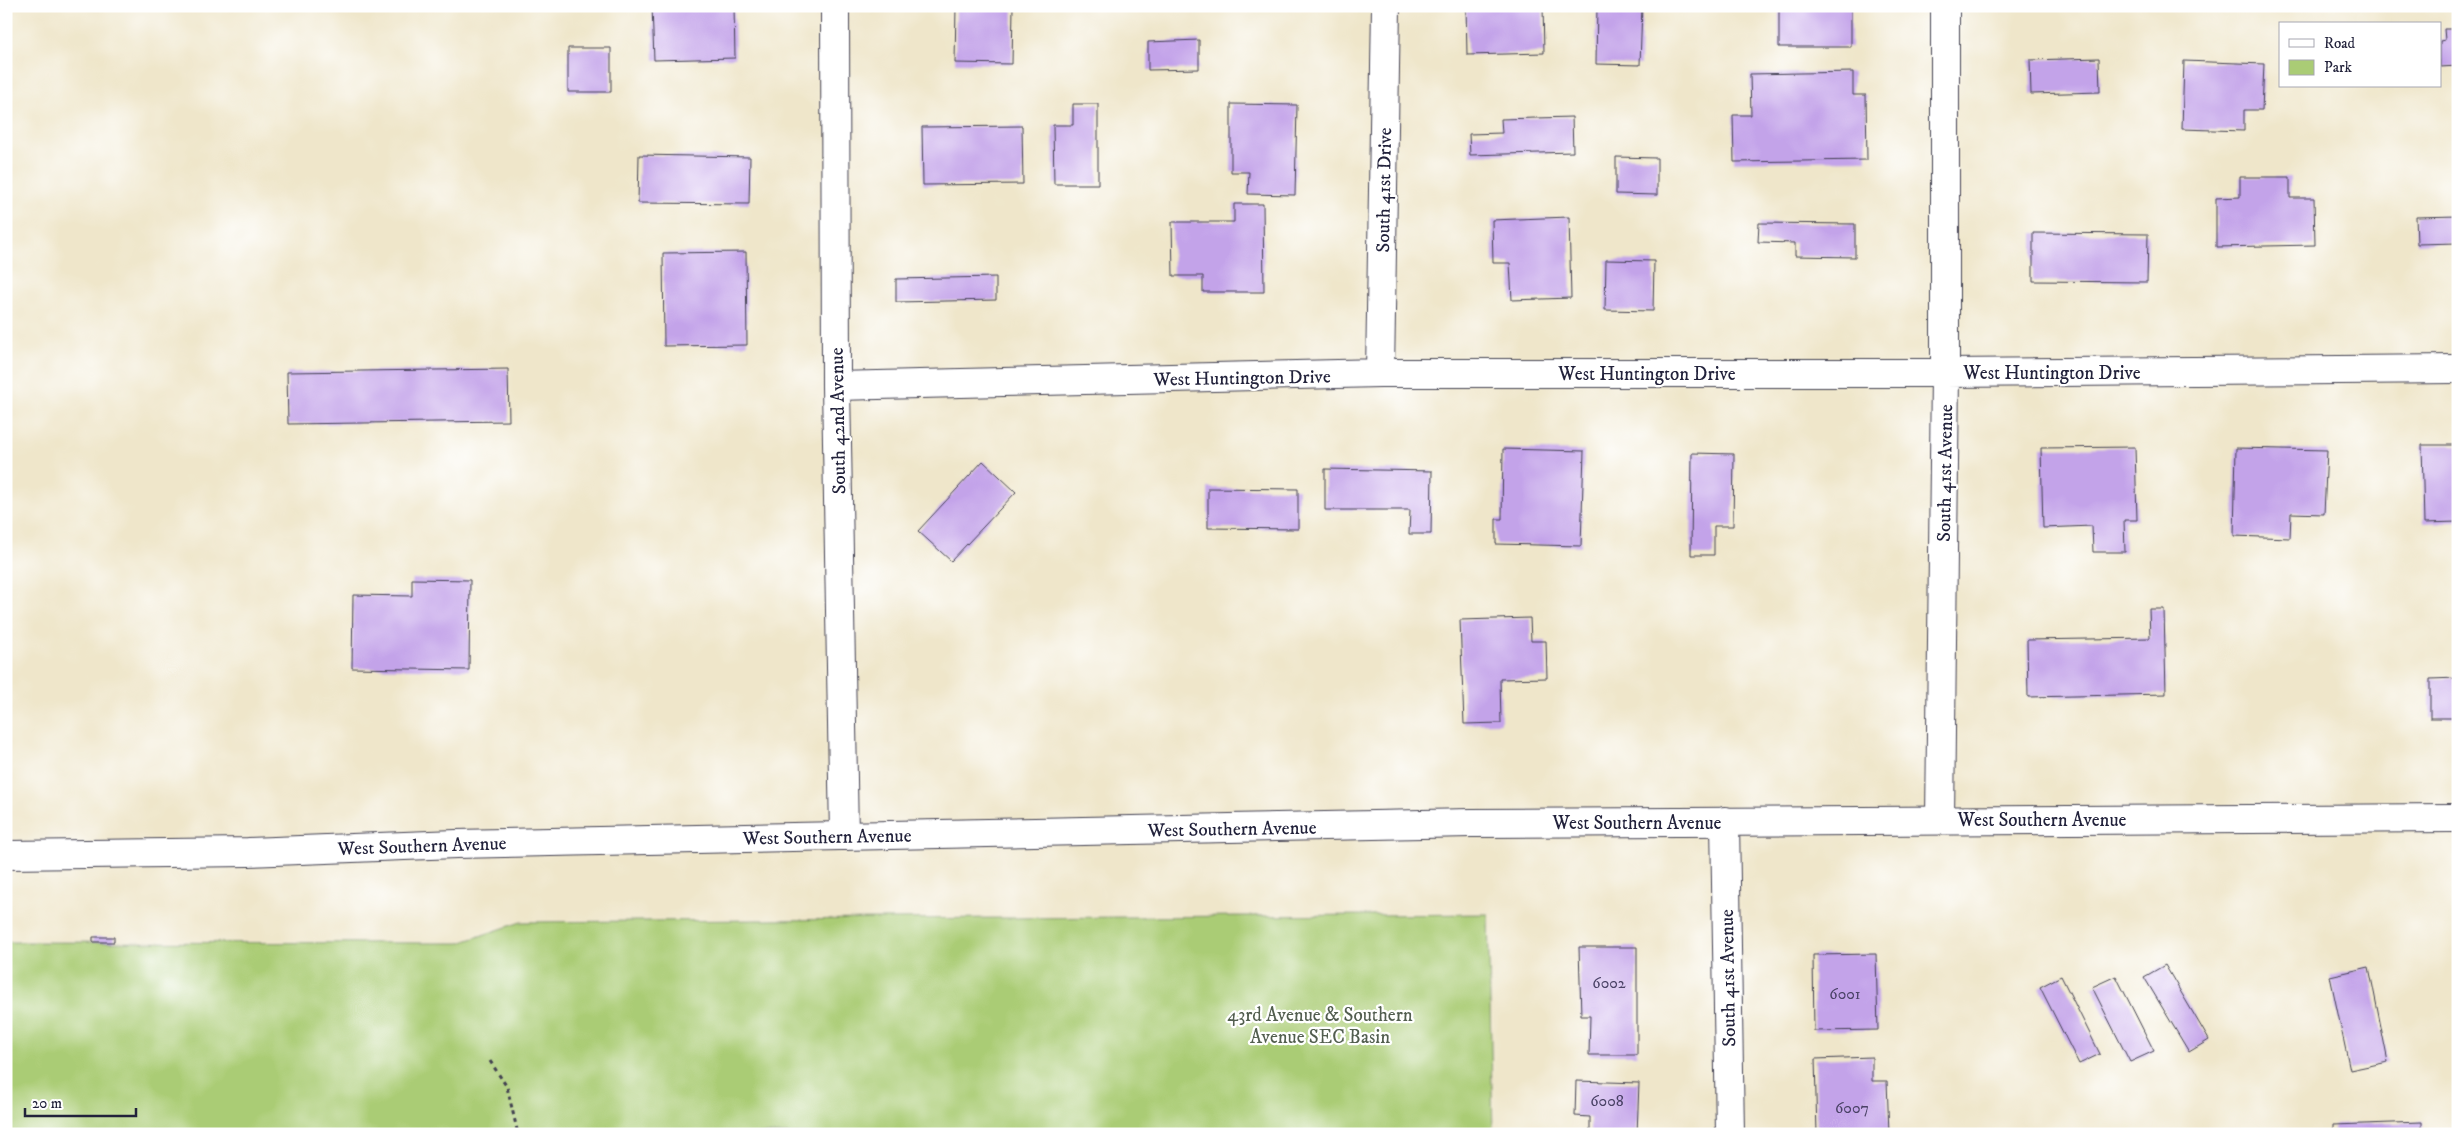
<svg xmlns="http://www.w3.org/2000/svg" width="2464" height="1140" font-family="'IM FELL DW Pica',serif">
<rect width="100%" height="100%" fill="#fff"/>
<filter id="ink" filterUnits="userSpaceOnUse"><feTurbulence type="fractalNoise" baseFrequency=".02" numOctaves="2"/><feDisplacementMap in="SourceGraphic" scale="10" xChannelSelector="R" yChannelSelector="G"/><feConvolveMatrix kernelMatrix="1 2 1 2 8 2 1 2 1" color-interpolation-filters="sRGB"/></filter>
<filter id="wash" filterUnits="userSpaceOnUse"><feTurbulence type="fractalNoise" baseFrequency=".0096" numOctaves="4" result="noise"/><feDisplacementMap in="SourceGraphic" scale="20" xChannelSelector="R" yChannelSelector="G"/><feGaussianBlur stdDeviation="1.12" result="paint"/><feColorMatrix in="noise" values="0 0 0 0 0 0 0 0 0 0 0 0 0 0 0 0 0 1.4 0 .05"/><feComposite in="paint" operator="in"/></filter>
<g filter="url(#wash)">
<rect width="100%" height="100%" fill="#efe6ca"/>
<!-- green -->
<path fill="#aacc75" stroke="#667758" d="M1488 914 1493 1134H6V942L459 943 521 922Z"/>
<g id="blocks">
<!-- building -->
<path fill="#c3a3e9" d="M652 6H734L735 58 654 60Z
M956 6H1013L1012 64 955 63Z
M1466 6H1543L1544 53 1467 55Z
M1597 6H1642L1640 65 1596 64Z
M1779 6H1851V47H1779Z
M2444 29H2458V66L2440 67V41L2445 40Z
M1199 40V69L1148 70V42Z
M568 48H611V92H568Z
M2099 58 2100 92 2031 94 2030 60Z
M2184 61 2264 64 2262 110H2244V131L2182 129Z
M1853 72V95H1866L1867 160 1734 162 1733 115H1751L1750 74Z
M1073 104H1098V184H1054L1053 125H1073Z
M1231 104 1297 105 1295 195 1248 194 1249 172H1231Z
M1572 117 1573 152 1470 155 1469 134 1502 133 1501 119Z
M1022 126 1023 184 923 185 922 127Z
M639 155 750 157 749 204 638 203Z
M1616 157 1657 158V195L1616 194Z
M2240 177H2290V198H2314L2315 245 2216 247V198L2240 197Z
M1234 204H1263L1264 292H1203V276H1173L1172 222H1234Z
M2458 216V243L2417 244 2416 217Z
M1569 217 1571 298 1512 300 1510 263H1493L1492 220Z
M1759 223 1855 224V257L1795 256V243L1758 242Z
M2033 233 2148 234 2147 282 2033 281Z
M746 252 747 345 664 346 663 253Z
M1606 260 1654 261 1653 311 1605 310Z
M996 277V300L896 302V279Z
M508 369 509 421 288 424 287 372Z
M2422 445H2458V522L2424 523Z
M2135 447 2137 520H2124L2125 552H2093L2092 526 2043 528 2041 448Z
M2236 448 2327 450 2324 514 2291 513 2290 538 2234 536Z
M1503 449 1584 451 1581 546 1496 544V519H1502Z
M1692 453 1734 454 1733 526H1714V555H1691Z
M983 461 1016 492 951 561 918 531Z
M1325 469 1432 471 1431 534H1409L1410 510H1325Z
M1208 488 1298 489V529L1208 528Z
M412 579 470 580 469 670 352 668 353 595 412 596Z
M2149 609H2164L2166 694 2028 697 2027 640 2150 638Z
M1530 618 1531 641H1546L1547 678 1500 679 1501 723 1464 724 1460 620Z
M2458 678V718H2430V679Z
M93 937H114V942H93Z
M1579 947H1637V1055H1589L1590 1016H1581Z
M1876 954 1878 1030 1814 1031 1813 955Z
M2165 965 2209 1040 2189 1052 2144 977Z
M2369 967 2388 1062 2350 1070 2330 976Z
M2061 976 2100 1054 2079 1064 2040 987Z
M2116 976 2154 1051 2130 1062 2092 987Z
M1872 1057V1081H1887L1889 1134H1817L1815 1059Z
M1576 1081 1639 1083 1637 1134H1590V1117L1575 1116Z
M2422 1122V1134H2333V1125Z"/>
</g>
</g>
<g filter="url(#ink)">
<use href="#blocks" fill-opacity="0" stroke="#413f50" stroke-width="1"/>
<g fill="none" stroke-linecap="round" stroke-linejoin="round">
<defs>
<path id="minor" d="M835 6 836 386 844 836
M1380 373 1386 6
M836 386 1380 373H1945L2458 369
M1940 820 1945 373V6
M1725 821 1730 1134"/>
<path id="secondary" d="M6 855 248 852 456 844 1471 823 2458 818"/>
</defs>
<!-- minor casing -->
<use href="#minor" stroke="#413f50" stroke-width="30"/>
<!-- secondary casing -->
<use href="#secondary" stroke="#413f50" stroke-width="30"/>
<!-- path -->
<path stroke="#413f50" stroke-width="3" stroke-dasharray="4 4" stroke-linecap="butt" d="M490 1061 507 1087 518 1134"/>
<!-- minor -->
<use href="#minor" stroke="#fff" stroke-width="28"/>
<!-- secondary -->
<use href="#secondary" stroke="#fff" stroke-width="28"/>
</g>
</g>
<g text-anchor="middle" stroke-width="4.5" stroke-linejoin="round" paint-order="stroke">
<!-- number labels -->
<g font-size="16" fill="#4a4266">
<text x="1609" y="988">6002</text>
<text x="1845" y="999">6001</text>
<text x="1607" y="1106">6008</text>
<text x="1852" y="1113">6007</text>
</g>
<!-- street labels -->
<g font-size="19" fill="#22223b" stroke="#fff">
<text transform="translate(1383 190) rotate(-89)" y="7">South 41st Drive</text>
<text x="2052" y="379">West Huntington Drive</text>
<text x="1647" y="380">West Huntington Drive</text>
<text transform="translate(1242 377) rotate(-1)" y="7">West Huntington Drive</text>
<text transform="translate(837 421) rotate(-91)" y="7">South 42nd Avenue</text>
<text transform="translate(1944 473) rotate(-89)" y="7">South 41st Avenue</text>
<text x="2042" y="826">West Southern Avenue</text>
<text x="1637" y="829">West Southern Avenue</text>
<text transform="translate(1232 828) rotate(-1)" y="7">West Southern Avenue</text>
<text transform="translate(827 836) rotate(-1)" y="7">West Southern Avenue</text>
<text transform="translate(422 845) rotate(-2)" y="7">West Southern Avenue</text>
<text transform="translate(1727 978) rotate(-91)" y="7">South 41st Avenue</text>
</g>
<!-- park labels -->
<g font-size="19" fill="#525e4f" stroke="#fff">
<text x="1320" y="1021">43rd Avenue &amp; Southern<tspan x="1320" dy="22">Avenue SEC Basin</tspan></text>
</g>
</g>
<!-- margin -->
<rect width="2464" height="1140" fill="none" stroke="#fff" stroke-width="25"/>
<!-- legend -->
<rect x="2279" y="22" width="162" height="65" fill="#ffffff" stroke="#a7a7b1"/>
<rect x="2289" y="39" width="25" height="8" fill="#ffffff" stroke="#a7a7b1"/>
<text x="2324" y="48" font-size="15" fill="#22223b">Road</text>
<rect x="2289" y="60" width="25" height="15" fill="#aacc75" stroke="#a7a7b1"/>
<text x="2324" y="72" font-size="15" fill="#22223b">Park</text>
<!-- scale -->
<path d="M25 1108v8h111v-8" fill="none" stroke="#22223b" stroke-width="2.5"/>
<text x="32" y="1108" font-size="15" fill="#22223b" stroke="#ffffff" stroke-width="4" paint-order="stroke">20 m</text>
</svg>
